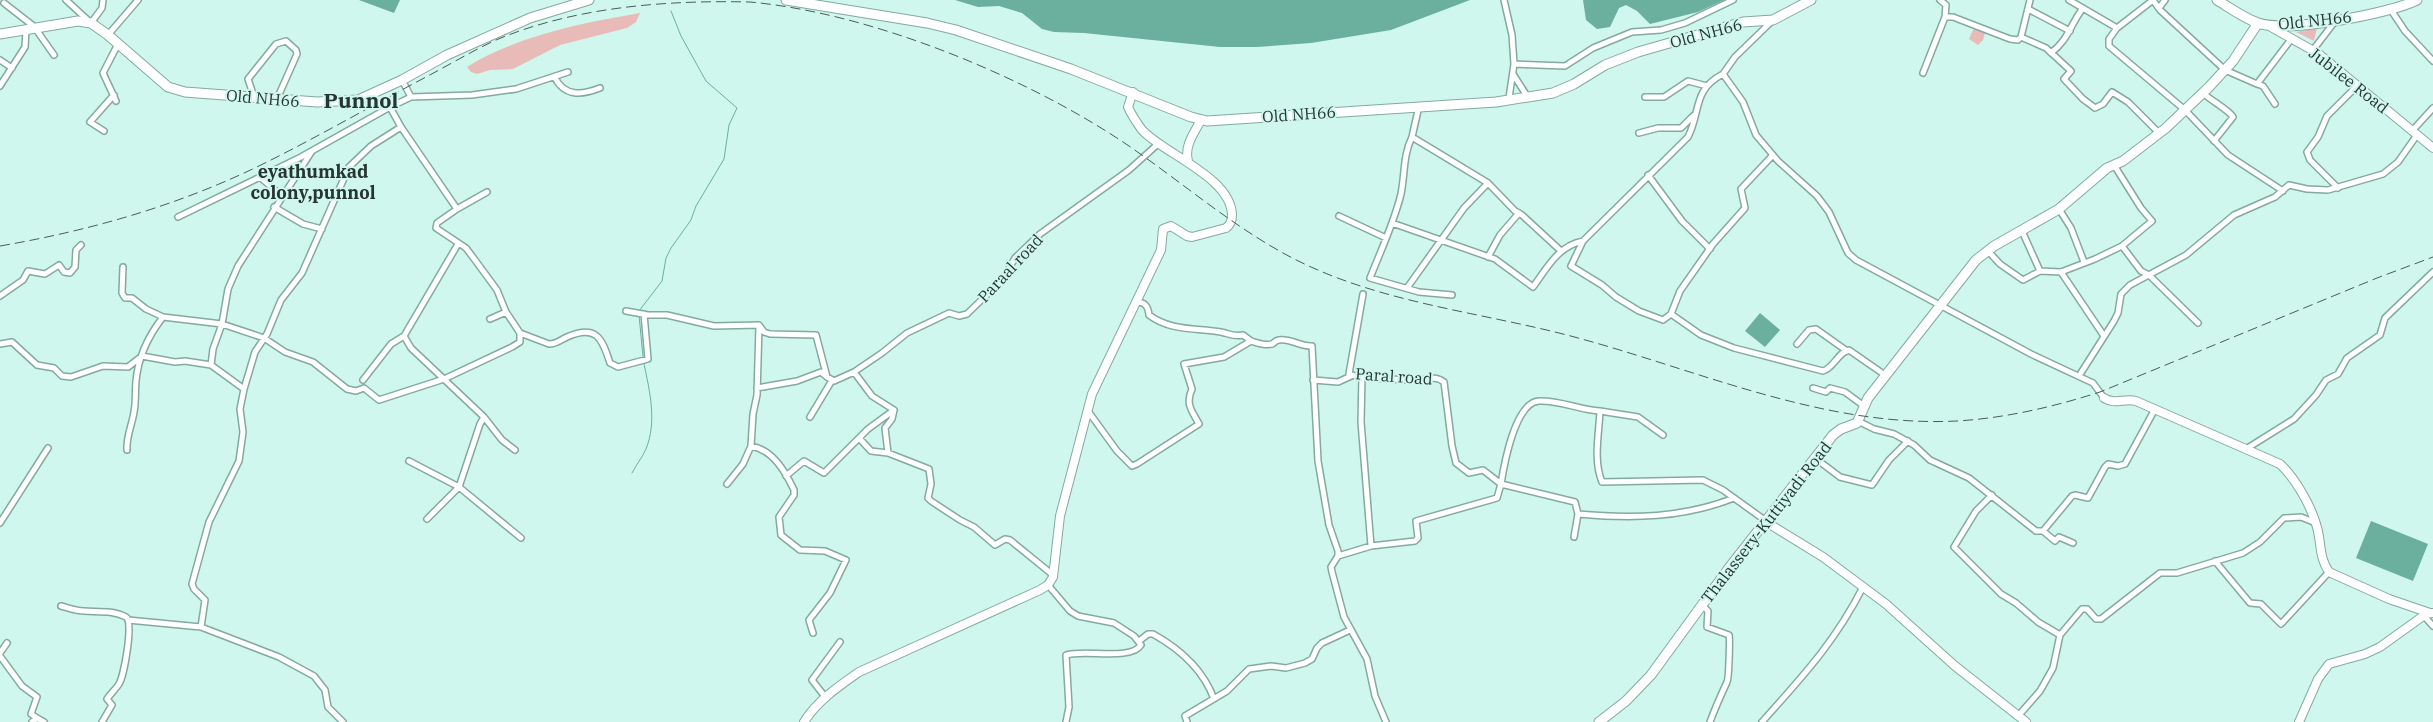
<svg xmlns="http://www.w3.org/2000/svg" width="2433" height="722" font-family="'IBM Plex Serif',serif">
<rect width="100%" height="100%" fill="#cff7ed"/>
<!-- green -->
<path fill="#e9bbb8" d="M640 13 636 22 627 28 560 45 513 69 490 70 477 74 471 72 467 67C519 35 582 23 640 13Z
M2317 28 2314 41 2296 32Z
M1977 29 1985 33 1983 40 1978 45 1969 39 1973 30Z"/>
<!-- water -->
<path fill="#6baf9f" d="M359 0H400L394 13Z
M955 0H1470L1391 30 1311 43 1257 47H1220L1084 33 1054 32 1042 29 1022 13 999 6 978 7Z
M1583 0H1724L1698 12 1650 24 1637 11 1626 5 1619 8 1610 27 1597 29 1586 20Z
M1760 313 1780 330 1765 347 1745 331Z
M2371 521 2428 544 2413 581 2356 558Z"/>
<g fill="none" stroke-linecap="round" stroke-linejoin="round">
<!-- stream -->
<path stroke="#6baf9f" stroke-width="1" d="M639 311 662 281 666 258 671 248 691 220 696 206 724 159 729 125 737 108 706 81 681 36 671 11
M639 315 643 357
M632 473C636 465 642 458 646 449 657 422 650 392 644 364"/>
<defs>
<path id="street" d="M66 0 91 23 102 8 103 0
M1504 0 1512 35 1514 64 1509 98
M1940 0 1946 5 1945 17
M2069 0 2117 28 2153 0 2160 10 2225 70 2257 84 2292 38
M4 3 36 28
M2159 8 2165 0
M2028 9 2070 31
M2391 10 2405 31 2433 61
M1771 22 1735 57 1723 74 1743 102 1756 135 1778 161 1817 196 1829 212 1848 253 1856 260 2031 354 2093 383 2104 398
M35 28 54 55
M2117 28 2109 39V46L2185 110 2228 155 2283 191
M108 35 138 0
M2021 37 2046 48 2071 71 2064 79 2083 99 2095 108 2103 104 2112 92 2128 102 2159 133
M2313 50 2336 20
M2051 53C2069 39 2070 25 2083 8
M0 60 12 68
M1514 64 1565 66 1593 48 1632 32 1661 30 1685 23 1733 0
M1923 73 1945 17H1953L2010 39 2018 40 2021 37 2030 0
M1513 74 1527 96
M1723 74C1692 90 1701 112 1688 137L1583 241 1571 266 1602 285 1616 297 1639 311 1663 320 1671 314 1701 335 1734 348 1823 371C1834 368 1838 352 1849 350L1885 375
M555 78C565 97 582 95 600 88
M402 80 411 97
M2257 84 2263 86 2275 104
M0 86 25 47 26 30
M2203 93C2210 100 2229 110 2233 117L2214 141
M254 97 248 79 276 44 286 41 296 50 297 54 277 99
M1645 97H1664L1688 81 1707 86
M116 101 103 73 118 44
M104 131 90 122 114 95
M2412 131 2433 108
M1639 133 1658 128H1681L1693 116
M1412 137 1419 106
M1648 175 1682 221 1710 249
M260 177 282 196
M2338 188 2310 160 2307 152 2318 137 2327 116 2358 85
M274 207 303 224 322 229
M457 209 487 192
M2059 209 2071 228 2084 262
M1339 216 1386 238
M178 217 301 157 390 107
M1392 223 1495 259 1533 287C1547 268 1558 246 1583 241
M2022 231 2040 271
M458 244 404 336 411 348 484 417 502 440 515 450
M2122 246 2141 271 2149 275 2198 323
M1988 251 2000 264 2023 280 2040 271 2061 272 2095 259 2122 246 2152 221 2141 208 2114 165
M1488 257 1500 235 1519 213
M123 267 122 293 125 298H132L146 309 163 317 222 324 264 338 285 352 313 362 347 389 356 391 364 388 379 400 444 379 512 347 520 342V333L506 312 497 290 475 260 466 248 436 228 437 223 457 209 401 127
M2061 272 2104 336
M1407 288 1464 208 1488 183
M1452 295 1419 292 1370 278C1381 250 1394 223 1401 194 1405 174 1403 155 1412 137L1488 183 1515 211 1522 215 1561 251
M0 296 23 280 28 271 45 274 59 265 64 272 70 273 75 267 76 250 81 245
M1136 302C1145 302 1148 306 1149 315 1170 331 1196 328 1221 332 1230 334 1234 337 1243 335L1251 341
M626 311 648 315H667L714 326 759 325 764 332 770 334 816 335 827 377 834 381 854 372 882 353 907 333 949 313 959 316 967 314 1003 279 1015 258 1040 234 1129 170 1159 143
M1671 314 1680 291 1713 244 1745 208 1741 189 1773 155
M490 319 506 312
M520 333 549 344C557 344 560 340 567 337 596 324 602 338 610 363L618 367 648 359 644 314
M0 344 12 342 37 365 54 368 62 376 71 377 103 366 128 367 142 356 175 362 185 361 211 365
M1797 344 1809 330 1816 329 1847 351
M854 372 872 396 894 410 892 419 885 428 888 453 929 469 931 484 928 498 931 501 960 520 974 527 995 545 1005 539 1010 540 1053 575
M1362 376 1361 422 1371 546
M2079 376 2114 321 2118 313 2121 294 2130 285 2186 255 2234 215 2275 197 2289 185 2307 189 2328 190 2383 174 2398 162 2417 135
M363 380 391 344 404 336
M1313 380 1338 382 1351 376
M757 388 797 381 821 372 827 377
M1813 388 1826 392 1830 388 1845 392 1864 406
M244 389 211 365 213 349 222 324 228 289 238 266 312 151
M1088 411 1117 451 1132 466 1137 464 1199 424C1192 411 1185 404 1192 389L1184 364 1224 357 1251 341C1258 343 1265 346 1272 344 1277 341 1274 341 1279 340 1290 338 1301 347 1312 346L1318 461 1329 525 1338 551V556L1331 567 1332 572 1344 617 1367 659 1375 696 1386 722
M1600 411 1638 417 1663 435
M810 417 831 382
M1858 421 1874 429 1894 434 1914 445 1930 460 1969 478 2036 531H2043L2055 541 2059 537 2073 543
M859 438 871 451 888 453
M751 446C773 450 785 471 794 490V495L779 517 781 535 800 550 825 551 846 560 830 593 809 620 813 633
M2246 449 2294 419 2316 395 2326 380 2338 374 2347 358 2380 335 2385 318 2433 272
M127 450C126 437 132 425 134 412 136 402 135 392 136 381 138 358 149 335 163 317
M1815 458 1840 477 1872 485 1889 460 1908 441
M409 461 459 487 521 538
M786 476 804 461 824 473 868 429 894 410
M727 484 743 464 751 446 753 414 757 395 759 326
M1992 495 1976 511 1954 547 2001 594 2016 603 2038 622 2060 635
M1578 514C1632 519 1683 518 1734 498
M427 519 459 487 480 424 484 417
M0 523 48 448
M2043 531 2072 496 2075 495 2088 498 2105 467 2108 464 2118 466 2125 464 2155 409
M1574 537 1578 514 1575 502 1501 484C1504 465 1515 402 1539 401 1560 400 1579 410 1600 411 1599 434 1593 460 1602 482L1703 480 1723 490 1766 521
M1338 556 1371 546 1415 541 1418 538 1416 521 1497 498 1501 484 1483 470 1469 473 1456 463 1452 446 1444 382C1435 375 1427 380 1417 380 1406 380 1356 378 1349 374L1363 294
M2215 561 2250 603 2261 604 2281 624 2329 572
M1048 585 1070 611 1078 616 1114 623 1134 636 1141 645C1131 661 1084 649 1066 655L1069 707 1066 722
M1702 605 1708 611 1707 627 1729 635C1730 638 1729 678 1727 682 1721 695 1715 708 1710 722
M61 606C69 608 76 611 84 611 97 612 113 610 126 617 134 621 124 676 119 684 116 689 111 693 107 699L112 705 102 722
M2424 616 2433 626
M128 620 201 627
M1139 641 1148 634H1153C1180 649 1203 669 1214 699
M0 653 7 643
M0 656 22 686 37 697 31 714 37 718
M826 698 812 680 840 642
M2019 715 2040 691 2053 668 2060 635 2082 609H2087L2096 619H2101L2160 573H2177L2243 553 2260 542 2284 518 2301 517 2316 523
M32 722 37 718 44 722
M343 722 328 707 325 690 314 676 279 657 201 627 205 600 194 589 192 584 209 522 239 461 243 432 240 409 244 389 255 352 267 334 281 300 302 273 349 167 371 146 401 127 390 107 411 97 472 95 516 89 568 72
M1187 722 1185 716 1227 691 1249 669 1271 666 1286 668 1305 663 1312 659 1317 648 1322 643 1350 630
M1762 722C1803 676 1835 642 1863 587"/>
<path id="secondary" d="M2271 27 2319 54 2433 148
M1188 161C1184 146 1194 133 1201 120
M2104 398C2115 405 2124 398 2136 401L2280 464C2295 478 2310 504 2316 524 2322 541 2318 556 2329 572L2389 599 2430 613
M1766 522 1823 557 1886 604 1955 666 2026 722
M804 722C817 701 839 686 859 672L1040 590 1048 585 1053 577 1060 516 1092 394 1161 250 1163 229 1171 226 1187 236 1192 237 1226 228C1230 225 1232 220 1232 215 1231 177 1164 154 1142 130 1137 123 1131 114 1128 107L1133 92
M2299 722 2318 679 2329 664 2365 654 2380 647 2426 614 2432 613"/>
<path id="primary" d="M786 0 927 23 956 30 1071 69 1191 117 1207 121 1496 102 1553 93 1574 84 1605 65 1638 52 1743 22 1773 20 1811 0
M2217 0C2230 8 2244 18 2258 23 2286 33 2389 14 2417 0
M0 34 78 21 91 23 108 35 168 87 185 92 317 102 358 100 402 80 447 55 530 18 589 0
M1599 722 1626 701 1651 675 1729 568 1833 435 1841 429 1857 423 1868 398 1976 260 1994 246 2059 209 2107 168 2123 161 2166 128 2209 87 2233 61 2258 23"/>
</defs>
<!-- street casing -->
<use href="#street" stroke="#84aaa0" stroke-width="8"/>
<!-- secondary casing -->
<use href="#secondary" stroke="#84aaa0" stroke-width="10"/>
<!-- primary casing -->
<use href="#primary" stroke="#84aaa0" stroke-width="11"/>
<!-- street -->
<use href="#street" stroke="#fff" stroke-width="5"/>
<!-- secondary -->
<use href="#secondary" stroke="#fff" stroke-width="8"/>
<!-- primary -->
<use href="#primary" stroke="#fff" stroke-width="9"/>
<!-- rail -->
<path stroke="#495d58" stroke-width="1" stroke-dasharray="10 5" stroke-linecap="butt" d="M0 246C93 230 183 204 267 162 321 135 373 105 426 77 449 65 472 51 496 40 574 7 666 0 750 2 871 13 1025 76 1126 144 1179 180 1227 222 1283 253 1370 301 1468 310 1563 334 1692 367 1821 428 1957 421 2006 418 2053 407 2100 392L2377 278 2433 257"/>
</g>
<g text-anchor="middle" stroke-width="4" stroke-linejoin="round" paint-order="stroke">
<!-- street labels -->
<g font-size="16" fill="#263531" stroke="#cff7ed">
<text transform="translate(2315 20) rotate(-6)" y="6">Old NH66</text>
<text transform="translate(1706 33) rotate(-15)" y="6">Old NH66</text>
<text transform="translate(2349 80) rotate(38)" y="6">Jubilee Road</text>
<text transform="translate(263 98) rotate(5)" y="6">Old NH66</text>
<text transform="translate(1299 114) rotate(-4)" y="6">Old NH66</text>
<text transform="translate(1010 268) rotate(-47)" y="6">Paraal road</text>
<text transform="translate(1394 376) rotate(4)" y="6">Paral road</text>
<text transform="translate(1766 522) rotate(-52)" y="6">Thalassery-Kuttiyadi Road</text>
</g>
<!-- neighbourhood labels -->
<g font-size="18" font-weight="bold" fill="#263531" stroke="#cff7ed">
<text x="313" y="178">eyathumkad<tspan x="313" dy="21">colony,punnol</tspan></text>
</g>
<!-- district labels -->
<g font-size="21" font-weight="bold" fill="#263531" stroke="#cff7ed">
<text x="361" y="108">Punnol</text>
</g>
</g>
</svg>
